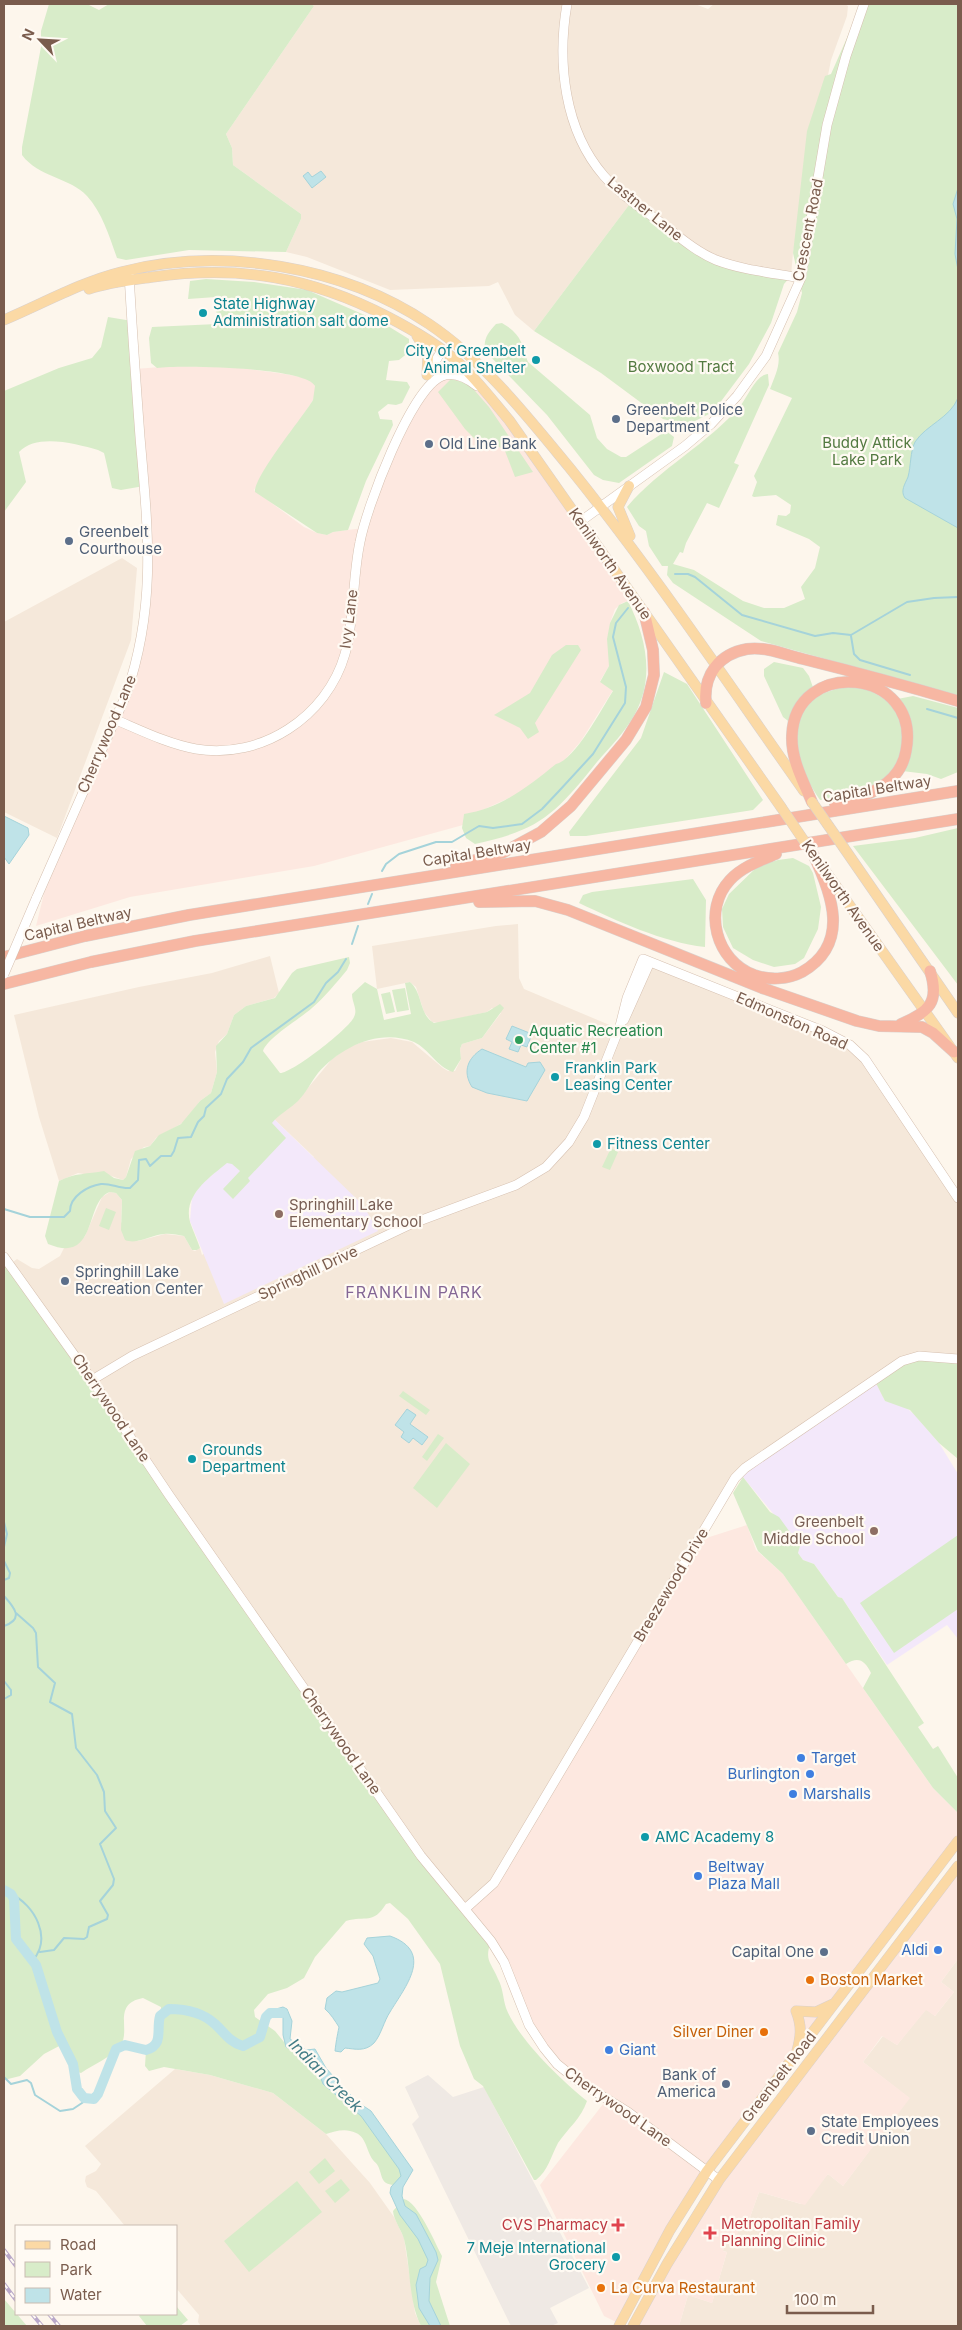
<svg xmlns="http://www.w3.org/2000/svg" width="962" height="2330" font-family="Inter,sans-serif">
<rect width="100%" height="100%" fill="#fdf6ec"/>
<!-- residential -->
<path fill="#f5e8da" d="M311 4H695L708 9 714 4H845L848 6 847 16 831 60 793 253 791 276 715 259 632 201 534 331 515 315 498 282 489 286 390 290 307 257 286 252 301 219V214L233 165 232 148 226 134 314 6Z
M122 558 137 568 131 640 57 838 4 812V622Z
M518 924 519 978 524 989 619 1029 643 959 850 1045 958 1198V1359L745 1468 503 1867 465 1909 447 1889 9 1265 17 1259 32 1268 39 1269 60 1256 64 1248 75 1245 85 1236 102 1197 110 1192 116 1193 122 1200 121 1222 138 1241 165 1234 184 1236 192 1250 195 1251 200 1248 202 1255 314 1157 274 1119 298 1100 332 1059 347 1048 362 1042 391 1038 412 1042 443 1068 448 1071H455L461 1059 460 1049 462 1044 482 1038 501 1013 492 1008 487 1012 440 1023 432 1022 424 1012 416 987 410 982 377 989 372 946 496 926Z
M270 956 279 993 274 998 246 1006 234 1015 227 1034 219 1041 215 1052 217 1072 211 1093 200 1101 184 1122 156 1138 150 1146 144 1147 131 1159 126 1177 123 1180 100 1172 89 1175 78 1173 59 1181 39 1117 14 1015 139 987 212 973Z
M958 1959V2326H679L688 2295 712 2303 727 2252 723 2251 729 2232 743 2218 749 2220 759 2192 801 2204 828 2174 843 2186 909 2098 863 2062 883 2036 897 2045 926 2009 935 2016 954 1992 941 1982Z
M175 2069 210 2075 273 2093 326 2134 370 2183 394 2217 404 2238 415 2313 421 2326H201L198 2322 199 2315 176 2288V2226H125L96 2191 87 2187 85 2181 86 2176 96 2171 101 2164 85 2146Z"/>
<!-- commercial -->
<path fill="#fde8e0" d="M173 366 233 367 285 374 306 378 314 383 316 390 313 400 254 490 304 527 317 533 327 535 333 532 363 528 368 508 424 392 452 374 483 390 538 463 628 601 622 603 615 609 610 623 609 666 600 681 613 690 581 741 562 763 556 765 520 793 476 813 464 814 463 825 314 866 130 897 36 926 53 857 126 695 149 587 135 369Z
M747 1525 756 1550 783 1574 933 1788 958 1813V1841L707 2171 620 2324 604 2316 540 2185 607 2099 544 2048 510 1976 465 1909 483 1894 697 1541Z
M958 1866V1959L941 1982 954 1992 935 2016 926 2010 897 2045 882 2036 863 2062 910 2098 843 2186 828 2174 805 2205 759 2192 749 2220 743 2218 737 2235 729 2233 723 2251 727 2252 712 2303 688 2295 679 2326H633L687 2230Z"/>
<!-- industrial -->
<path fill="#efe9e4" d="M428 2075 453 2097 484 2087 589 2288 550 2308 558 2323 551 2326H511L412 2124 419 2117 405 2087Z"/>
<!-- education -->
<path fill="#f3e8fa" d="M274 1119 363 1205 378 1231 224 1304 190 1221 192 1197 201 1185Z
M874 1379 885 1401 904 1406 915 1415 939 1443 958 1474V1639L947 1625 887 1665 842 1598 838 1597 814 1564 803 1560 798 1553 800 1546 743 1477 745 1468Z"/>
<!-- green -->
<path fill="#d8ecc9" d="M49 4H87L99 10 109 4H311L314 6 226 134 232 148 233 165 301 214V219L286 252 189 250 126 260 117 258C110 238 102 212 87 196 71 178 38 177 22 155V147L41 47V31Z
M857 4H958V696L761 641 673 583 667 575 668 566H662L649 546 646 531 639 526 627 507C660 468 708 444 741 405 748 396 756 375 768 374L769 385 734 463 739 465 719 508 707 503 686 543 683 553 680 552 673 564 694 570 743 601 764 608H784L805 599 801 587 815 568 820 547 809 539 776 525 778 515 786 516 790 513 791 505 776 495 754 497 752 496 757 482 754 476 792 398 770 389C774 378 781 365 778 353L797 312 802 293 793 253 807 131 825 76 831 74 861 6Z
M632 201 706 255 791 276 784 284 771 323 749 364 713 412 687 425 663 419 601 373 534 331Z
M206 279 254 282 307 290 383 323 409 339V352L399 360 389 361 386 380 407 382 410 387 402 403 396 405 388 404 378 412 380 419 392 420 393 425 366 481 348 530 333 532 327 535 317 533 255 492C254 476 303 417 313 400L315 386C305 367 181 365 157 368L151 363 149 338 152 327 217 324 216 297 188 299 190 281Z
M108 317 132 321 144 486 121 490 112 488 105 457 104 453 98 450C76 444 37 433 19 452L26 482 4 512V391L59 368 92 358 101 347Z
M502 323C522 335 521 342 528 362L590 415 597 438 607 449 621 457H626L666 431 674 437 672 446 619 483 603 480 594 475 547 415 486 352C482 340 488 333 496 324Z
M451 379 469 384 489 407 533 472 515 477 505 451 492 442 477 441 465 429 438 392Z
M628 601C646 637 655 677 635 714 625 732 610 747 597 762 556 813 541 830 475 844L466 838 462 828 464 814C500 809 529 786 556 764 575 760 602 708 613 691L600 682 609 666 607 639 610 623 619 605Z
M566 645H578L581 650 535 723 539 732 528 739 520 728 494 715 530 693 552 655Z
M774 662 803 668 809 676 816 696C847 685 857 680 887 701L913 696 958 708V772L941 779 927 774 894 770C872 791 849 796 820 800 801 772 799 760 796 727L783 717 764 676V669Z
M664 672 687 684 763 800 753 810 586 836H570L569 832 641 738Z
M958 828V985L853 846 915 838Z
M793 858 809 866 813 873 821 907 818 929 804 958 795 964 774 967 753 960 733 948 723 927 722 909 729 894 758 866 778 860Z
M693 879 706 900 705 947C662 942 617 921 579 903L583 895 592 892Z
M349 957 350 963 347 970C336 983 325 997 312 1008 301 1018 267 1038 263 1051L280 1073C291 1074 349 1029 354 1017 358 1009 352 1003 352 994L365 982 377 989 384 1020 411 1014 405 983 410 982C423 993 419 1015 434 1023L487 1012 500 1004 504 1008 482 1038 462 1044 460 1049 461 1059 453 1072C437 1067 429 1049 414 1042 379 1028 341 1047 318 1073 311 1082 306 1093 298 1101 290 1109 279 1114 272 1123L286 1138 248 1178 250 1181 233 1199 223 1189 240 1171 232 1164 227 1163C209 1178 183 1195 190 1222 193 1231 197 1239 200 1248L197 1250H192L184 1236C178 1235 170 1233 164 1234 150 1235 138 1245 125 1240L121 1230 122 1200 116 1193 110 1192C84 1200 99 1265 48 1244L45 1236 59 1181C74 1173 88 1174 104 1171L114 1178 123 1180 126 1177 135 1151 150 1146 159 1135 181 1124 200 1101 211 1093 217 1072 216 1046 227 1034 234 1015 246 1006 275 998 292 973 297 969Z
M405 988 409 1010 397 1012 392 990Z
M390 992 395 1012 386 1014 381 994Z
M611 1148 618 1152 610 1170 602 1167Z
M106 1208 116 1212 109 1230 99 1226Z
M4 1257 421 1856 491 1941C484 1961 491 1962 498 1979 503 1988 503 1999 506 2008 517 2038 562 2081 587 2101 581 2119 568 2128 558 2143 551 2156 548 2171 536 2180H534L483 2086 474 2079 460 2046 440 1964 408 1919 390 1903 386 1904C373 1925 366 1915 346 1921L315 1957 304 1978 287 1988 268 1994 254 2010 255 2017 275 2031 284 2042 312 2057 407 2170 394 2185C380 2184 383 2176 378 2166 376 2162 376 2164 373 2160 365 2149 367 2134 350 2131 342 2129 333 2132 326 2134L273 2093 210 2075 164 2067 149 2071 145 2066 146 2050C164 2045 160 2022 161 2007L143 1998C111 2004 132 2031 120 2046 110 2058 94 2064 81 2073L74 2071 69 2053 63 2044 44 2054 20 2076 4 2080Z
M958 1359V1459L939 1443 910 1410 885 1401 874 1379 902 1361Z
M403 1391 430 1410 426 1415 399 1396Z
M438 1434 444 1438 427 1461 422 1457Z
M446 1443 470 1464 437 1508 413 1488Z
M743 1477 770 1512 779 1517 800 1546 798 1553 803 1560 814 1564 838 1597 842 1598 924 1723 918 1727 933 1749 938 1746 958 1778V1813L933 1788 863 1688 871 1673C865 1660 858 1656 846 1664L783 1574 758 1551 733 1493Z
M958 1535V1609L894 1653 860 1603Z
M325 2158 335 2171 319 2184 309 2172Z
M341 2179 350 2190 335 2203 325 2191Z
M297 2181 322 2212 249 2272 224 2241Z
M404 2199C418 2202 435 2243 442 2256L436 2282 450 2326H421C408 2300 411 2268 404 2239 401 2229 394 2221 393 2211Z
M4 2299 27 2326H4Z
M176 2306 188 2320 180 2326H147L139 2316 141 2314H176Z"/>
<!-- water -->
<path fill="#bfe3e8" stroke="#a5d3da" d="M321 171 326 177 312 188 303 176 308 172 312 177Z
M958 188V270L955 254 957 219 953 204Z
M958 398V528L905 498C900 491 905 484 908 477 911 466 910 452 915 442 926 425 950 418 958 398Z
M4 816 28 828 29 835 9 864 4 857Z
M512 1026 532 1034 527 1047 521 1045 518 1052 509 1049 512 1042 506 1039Z
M482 1049 526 1067 528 1063 540 1062 545 1070 527 1101 487 1093 472 1087C462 1071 468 1058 482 1049Z
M407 1409 416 1415 410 1424 428 1437 422 1445 413 1438 409 1443 401 1437 404 1432 395 1425Z
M390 1936C435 1952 405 1987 390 2012 384 2021 381 2035 374 2043 365 2052 355 2049 345 2048L341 2052 335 2051C336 2042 337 2037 339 2027 335 2021 331 2014 325 2009L327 1998 336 1991 342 1992 378 1983 380 1979 373 1956 364 1944 367 1938Z
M283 2007 287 2009 292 2021 290 2039 306 2050 315 2049 326 2068 340 2084 359 2103 371 2111 413 2170 403 2187 402 2196 405 2206 416 2214 436 2252 438 2260 430 2278 429 2301 441 2326H430L419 2308 416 2285 420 2269 426 2266 428 2260 418 2239 400 2215 390 2193 391 2187 401 2176 399 2169 361 2116 323 2084 319 2073 311 2060 286 2047 283 2035V2016L272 2017 269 2011Z"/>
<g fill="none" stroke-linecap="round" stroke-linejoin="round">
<!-- stream -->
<path stroke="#a5d3da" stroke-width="2" d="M675 574H688L695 577 742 615 815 636 833 633 851 635 907 602 934 598 958 597
M851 636 854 654 860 660 910 675
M927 709 958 718
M382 871 386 864 399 854 436 842H452L479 826 493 828 522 824 542 809 559 791 593 754 625 703 626 687 613 637 616 623 628 608
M368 904 372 894
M352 944 358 926
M4 1209 30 1217H64L70 1211C70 1196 88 1186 101 1184 111 1183 120 1189 130 1188L138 1180 139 1160 146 1159 150 1166 161 1156H171L174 1151 178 1138 191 1137 198 1122 204 1116 206 1108 221 1094 227 1079 243 1062 251 1048 314 1002 326 983 338 972 346 959
M4 1522 7 1534 4 1547
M4 1561 10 1573 9 1578 4 1580
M4 1596C15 1608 24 1619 4 1626
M16 1613 33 1628 36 1633 38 1667 55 1683 50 1702 72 1714 76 1748 97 1775 104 1792 105 1811 116 1828 100 1844 114 1879 113 1885 100 1901 108 1915 107 1919 89 1927 87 1937 84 1939 64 1938 54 1950 40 1952
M4 1681 11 1690V1695L4 1699
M11 1894C35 1905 52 1938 33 1960
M4 2077 11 2084 27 2080 31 2083 35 2095 60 2111 73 2109 88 2099"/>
<!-- river -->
<path stroke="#bfe3e8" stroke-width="10" d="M4 1890 11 1894 14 1899 16 1939 36 1965 57 2032 73 2064 77 2089 84 2098 94 2099 98 2094 116 2049 125 2045 146 2050C164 2045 156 2030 160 2016L169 2009C185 2009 203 2013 215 2024 224 2032 229 2042 243 2046L260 2037 266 2017 270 2013H283"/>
<defs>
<path id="secondary" d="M567 4C557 62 564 130 604 176 619 193 638 206 656 219 675 233 694 251 716 260 742 270 773 273 801 278
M428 374 442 350
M581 521 685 446 711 424 737 396 766 356 801 278 827 125 846 56 864 4
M114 719C140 730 168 744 196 749 261 760 327 717 345 654 355 618 352 579 360 542 366 509 411 388 442 376 455 371 467 378 477 386
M36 899 126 695C157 605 148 530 140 437 136 383 132 328 129 274
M624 1020 650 962
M4 1257 92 1380 169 1495 421 1856 491 1941 504 1962 529 2025 544 2048 557 2064 578 2081 628 2112 719 2180
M92 1380 132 1356 411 1224 516 1185 546 1167 569 1142 584 1117 620 1026 627 998 643 959 823 1031 850 1045 865 1059 958 1198
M465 1909 494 1883 735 1478 745 1468 902 1361 919 1356 958 1359"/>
<path id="primary" d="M89 289C110 282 132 280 153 277 240 265 311 277 388 317 413 330 438 344 459 363 477 380 493 401 509 420L781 807
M4 320C42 304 81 282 121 272 222 246 343 266 429 324 484 361 527 416 569 467 653 571 727 682 804 791
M417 336 428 354 427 375
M629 486 618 507 630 536
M844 848 958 1013
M821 865 958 1058
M796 2011C802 2026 801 2036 797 2051
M796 2011 816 2012 833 2004
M619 2326 670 2230 707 2171 958 1841
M633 2326 667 2264 719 2180 958 1866"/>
<path id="highway" d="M706 703C703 675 719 654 747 649 765 646 786 655 803 659 855 672 907 686 958 701
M812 802C803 781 791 759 792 736 794 657 922 667 906 751 900 786 865 797 835 804
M776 854C759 861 742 867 730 880 702 910 716 961 754 975 769 980 787 980 802 972 851 944 832 894 813 854
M456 865 502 853 541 832 571 806 626 740 646 707 654 675 653 650 644 612
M479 902 535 901 568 910 762 988 857 1021 879 1026 922 1027 933 1033 954 1052
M4 957 85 936 189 915 958 791
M4 984 91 962 195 941 958 819
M901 1024C929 1012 940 1002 930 971"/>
</defs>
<!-- secondary casing -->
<use href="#secondary" stroke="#d6c0b0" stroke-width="10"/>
<!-- primary casing -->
<use href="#primary" stroke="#dad1cd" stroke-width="11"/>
<!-- highway casing -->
<use href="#highway" stroke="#dad1cd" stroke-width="12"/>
<!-- secondary -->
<use href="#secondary" stroke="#fff" stroke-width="9"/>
<!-- primary -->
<use href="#primary" stroke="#fbd9a5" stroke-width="10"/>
<!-- highway -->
<use href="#highway" stroke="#f7b7a3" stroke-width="11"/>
<defs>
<path id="rail" d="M4 2250 16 2266
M4 2284 16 2300
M32 2314 42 2326
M49 2314 59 2326"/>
</defs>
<!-- rail casing -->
<use href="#rail" stroke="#b9a8c9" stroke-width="4"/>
<!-- rail -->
<use href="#rail" stroke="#fffaf3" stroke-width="2" stroke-dasharray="5.5" stroke-linecap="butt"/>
<defs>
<path id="secondary-bridge" d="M4 974 36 899"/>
<path id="primary-bridge" d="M812 802 844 848
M781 807 813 854"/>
</defs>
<!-- secondary-bridge casing -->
<use href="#secondary-bridge" stroke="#d6c0b0" stroke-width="10" stroke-linecap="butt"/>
<!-- primary-bridge casing -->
<use href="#primary-bridge" stroke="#dad1cd" stroke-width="11" stroke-linecap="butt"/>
<!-- secondary-bridge -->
<use href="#secondary-bridge" stroke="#fff" stroke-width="9"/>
<!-- primary-bridge -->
<use href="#primary-bridge" stroke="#fbd9a5" stroke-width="10"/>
</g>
<!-- markers -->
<g fill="#0f9aa8" stroke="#fffaf3" stroke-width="2">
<circle cx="203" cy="313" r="5"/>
<circle cx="536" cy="360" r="5"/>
<circle cx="555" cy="1077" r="5"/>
<circle cx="597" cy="1144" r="5"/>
<circle cx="192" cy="1459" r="5"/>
<circle cx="645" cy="1837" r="5"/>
<circle cx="616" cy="2257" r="5"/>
</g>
<g fill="#5c6f8a" stroke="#fffaf3" stroke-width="2">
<circle cx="616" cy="419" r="5"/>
<circle cx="429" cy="444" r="5"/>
<circle cx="69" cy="541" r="5"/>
<circle cx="65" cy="1281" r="5"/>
<circle cx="824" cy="1952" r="5"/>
<circle cx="726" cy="2084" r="5"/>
<circle cx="811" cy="2131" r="5"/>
</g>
<circle fill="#2e9e5b" stroke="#fffaf3" stroke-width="2" cx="519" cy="1040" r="5"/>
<g fill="#8d6e63" stroke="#fffaf3" stroke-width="2">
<circle cx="279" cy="1214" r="5"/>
<circle cx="874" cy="1531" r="5"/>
</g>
<g fill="#3f7fe0" stroke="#fffaf3" stroke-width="2">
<circle cx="801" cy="1758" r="5"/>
<circle cx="810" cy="1774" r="5"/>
<circle cx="793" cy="1794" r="5"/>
<circle cx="698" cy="1876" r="5"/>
<circle cx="938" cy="1950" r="5"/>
<circle cx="609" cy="2050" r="5"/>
</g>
<g fill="#e8710a" stroke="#fffaf3" stroke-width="2">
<circle cx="810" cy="1980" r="5"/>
<circle cx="764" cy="2032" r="5"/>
<circle cx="601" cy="2288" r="5"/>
</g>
<g fill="#e0444e" stroke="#fffaf3" stroke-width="2">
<path d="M615.5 2217.5h5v5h5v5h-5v5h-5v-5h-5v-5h5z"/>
<path d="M707.5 2225.5h5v5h5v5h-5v5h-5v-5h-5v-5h5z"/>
</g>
<g text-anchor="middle" stroke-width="4.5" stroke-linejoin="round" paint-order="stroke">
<!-- street labels -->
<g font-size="15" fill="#7a5c4d" stroke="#fffaf3">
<text transform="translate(645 209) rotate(39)" y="5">Lastner Lane</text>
<text transform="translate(808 230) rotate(-79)" y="5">Crescent Road</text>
<text transform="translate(610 564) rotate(55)" y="5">Kenilworth Avenue</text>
<text transform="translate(349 619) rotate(-83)" y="5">Ivy Lane</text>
<text transform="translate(107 734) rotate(-67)" y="5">Cherrywood Lane</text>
<text transform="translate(877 789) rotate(-9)" y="5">Capital Beltway</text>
<text transform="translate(477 853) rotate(-9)" y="5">Capital Beltway</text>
<text transform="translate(843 896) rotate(55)" y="5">Kenilworth Avenue</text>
<text transform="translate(78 924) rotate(-13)" y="5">Capital Beltway</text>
<text transform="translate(792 1021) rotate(24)" y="5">Edmonston Road</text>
<text transform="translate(308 1273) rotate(-25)" y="5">Springhill Drive</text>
<text transform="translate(111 1408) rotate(56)" y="5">Cherrywood Lane</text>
<text transform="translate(671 1585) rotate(-59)" y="5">Breezewood Drive</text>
<text transform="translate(341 1741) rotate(55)" y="5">Cherrywood Lane</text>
<text transform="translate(779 2077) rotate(-52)" y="5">Greenbelt Road</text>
<text transform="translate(618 2107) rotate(35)" y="5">Cherrywood Lane</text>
</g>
<!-- culture labels -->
<g font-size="15" fill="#0d838f" stroke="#fffaf3" text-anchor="start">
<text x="213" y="309">State Highway<tspan x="213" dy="17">Administration salt dome</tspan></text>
<text x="526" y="356" text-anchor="end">City of Greenbelt<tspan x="526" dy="17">Animal Shelter</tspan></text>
<text x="565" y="1073">Franklin Park<tspan x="565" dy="17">Leasing Center</tspan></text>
<text x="607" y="1149">Fitness Center</text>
<text x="202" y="1455">Grounds<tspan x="202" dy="17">Department</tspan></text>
<text x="655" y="1842">AMC Academy 8</text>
<text x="606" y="2253" text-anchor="end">7 Meje International<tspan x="606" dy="17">Grocery</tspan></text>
</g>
<!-- park labels -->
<g font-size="15" fill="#537a41" stroke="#fffaf3">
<text x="681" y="372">Boxwood Tract</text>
<text x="867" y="448">Buddy Attick<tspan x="867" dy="17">Lake Park</tspan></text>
</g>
<!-- service labels -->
<g font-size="15" fill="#4e5e75" stroke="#fffaf3" text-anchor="start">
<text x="626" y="415">Greenbelt Police<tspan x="626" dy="17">Department</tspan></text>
<text x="439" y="449">Old Line Bank</text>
<text x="79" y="537">Greenbelt<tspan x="79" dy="17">Courthouse</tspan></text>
<text x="75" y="1277">Springhill Lake<tspan x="75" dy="17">Recreation Center</tspan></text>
<text x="814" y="1957" text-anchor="end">Capital One</text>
<text x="716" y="2080" text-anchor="end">Bank of<tspan x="716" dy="17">America</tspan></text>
<text x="821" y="2127">State Employees<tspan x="821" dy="17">Credit Union</tspan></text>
</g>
<!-- leisure labels -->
<g font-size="15" fill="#27864d" stroke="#fffaf3" text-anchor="start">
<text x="529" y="1036">Aquatic Recreation<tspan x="529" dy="17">Center #1</tspan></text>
</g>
<!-- education labels -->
<g font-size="15" fill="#785e54" stroke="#fffaf3" text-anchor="start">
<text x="289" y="1210">Springhill Lake<tspan x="289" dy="17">Elementary School</tspan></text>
<text x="864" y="1527" text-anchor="end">Greenbelt<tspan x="864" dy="17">Middle School</tspan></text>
</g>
<!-- shop labels -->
<g font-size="15" fill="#366cbe" stroke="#fffaf3" text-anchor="start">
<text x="811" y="1763">Target</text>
<text x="800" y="1779" text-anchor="end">Burlington</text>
<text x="803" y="1799">Marshalls</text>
<text x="708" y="1872">Beltway<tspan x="708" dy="17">Plaza Mall</tspan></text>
<text x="928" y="1955" text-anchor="end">Aldi</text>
<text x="619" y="2055">Giant</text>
</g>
<!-- food labels -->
<g font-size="15" fill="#c56008" stroke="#fffaf3" text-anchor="start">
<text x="820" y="1985">Boston Market</text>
<text x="754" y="2037" text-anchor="end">Silver Diner</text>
<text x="611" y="2293">La Curva Restaurant</text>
</g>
<!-- health labels -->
<g font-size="15" fill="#be3a42" stroke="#fffaf3" text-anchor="start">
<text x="721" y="2229">Metropolitan Family<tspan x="721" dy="17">Planning Clinic</tspan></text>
<text x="608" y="2230" text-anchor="end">CVS Pharmacy</text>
</g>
<!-- neighbourhood labels -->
<g font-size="16" letter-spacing="1" fill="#846695" stroke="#fffaf3">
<text x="414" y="1298">FRANKLIN PARK</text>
</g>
<!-- water labels -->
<g font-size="16" font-style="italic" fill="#437c86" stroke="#fffaf3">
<text transform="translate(326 2075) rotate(45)" y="6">Indian Creek</text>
</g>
</g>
<!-- border -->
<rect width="962" height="2330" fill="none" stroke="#7a5c4d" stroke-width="10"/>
<!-- legend -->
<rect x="15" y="2225" width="162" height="90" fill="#fffaf3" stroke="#cabbb1"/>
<rect x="25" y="2241" width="25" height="8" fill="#fbd9a5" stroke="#cabbb1"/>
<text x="60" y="2250" font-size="15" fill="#7a5c4d">Road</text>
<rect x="25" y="2262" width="25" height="15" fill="#d8ecc9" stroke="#cabbb1"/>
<text x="60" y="2275" font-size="15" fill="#7a5c4d">Park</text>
<rect x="25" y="2288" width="25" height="15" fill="#bfe3e8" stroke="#cabbb1"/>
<text x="60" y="2300" font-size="15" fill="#7a5c4d">Water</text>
<!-- north arrow -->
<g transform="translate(40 40) rotate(295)" stroke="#fffaf3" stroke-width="4" paint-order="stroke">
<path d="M0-4L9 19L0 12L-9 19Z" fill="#7a5c4d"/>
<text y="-8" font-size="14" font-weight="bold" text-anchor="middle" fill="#7a5c4d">N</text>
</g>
<!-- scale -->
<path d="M787 2305v8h86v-8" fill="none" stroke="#7a5c4d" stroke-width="2.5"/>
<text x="794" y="2305" font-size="15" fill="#7a5c4d" stroke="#fffaf3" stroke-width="4" paint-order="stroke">100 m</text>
</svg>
